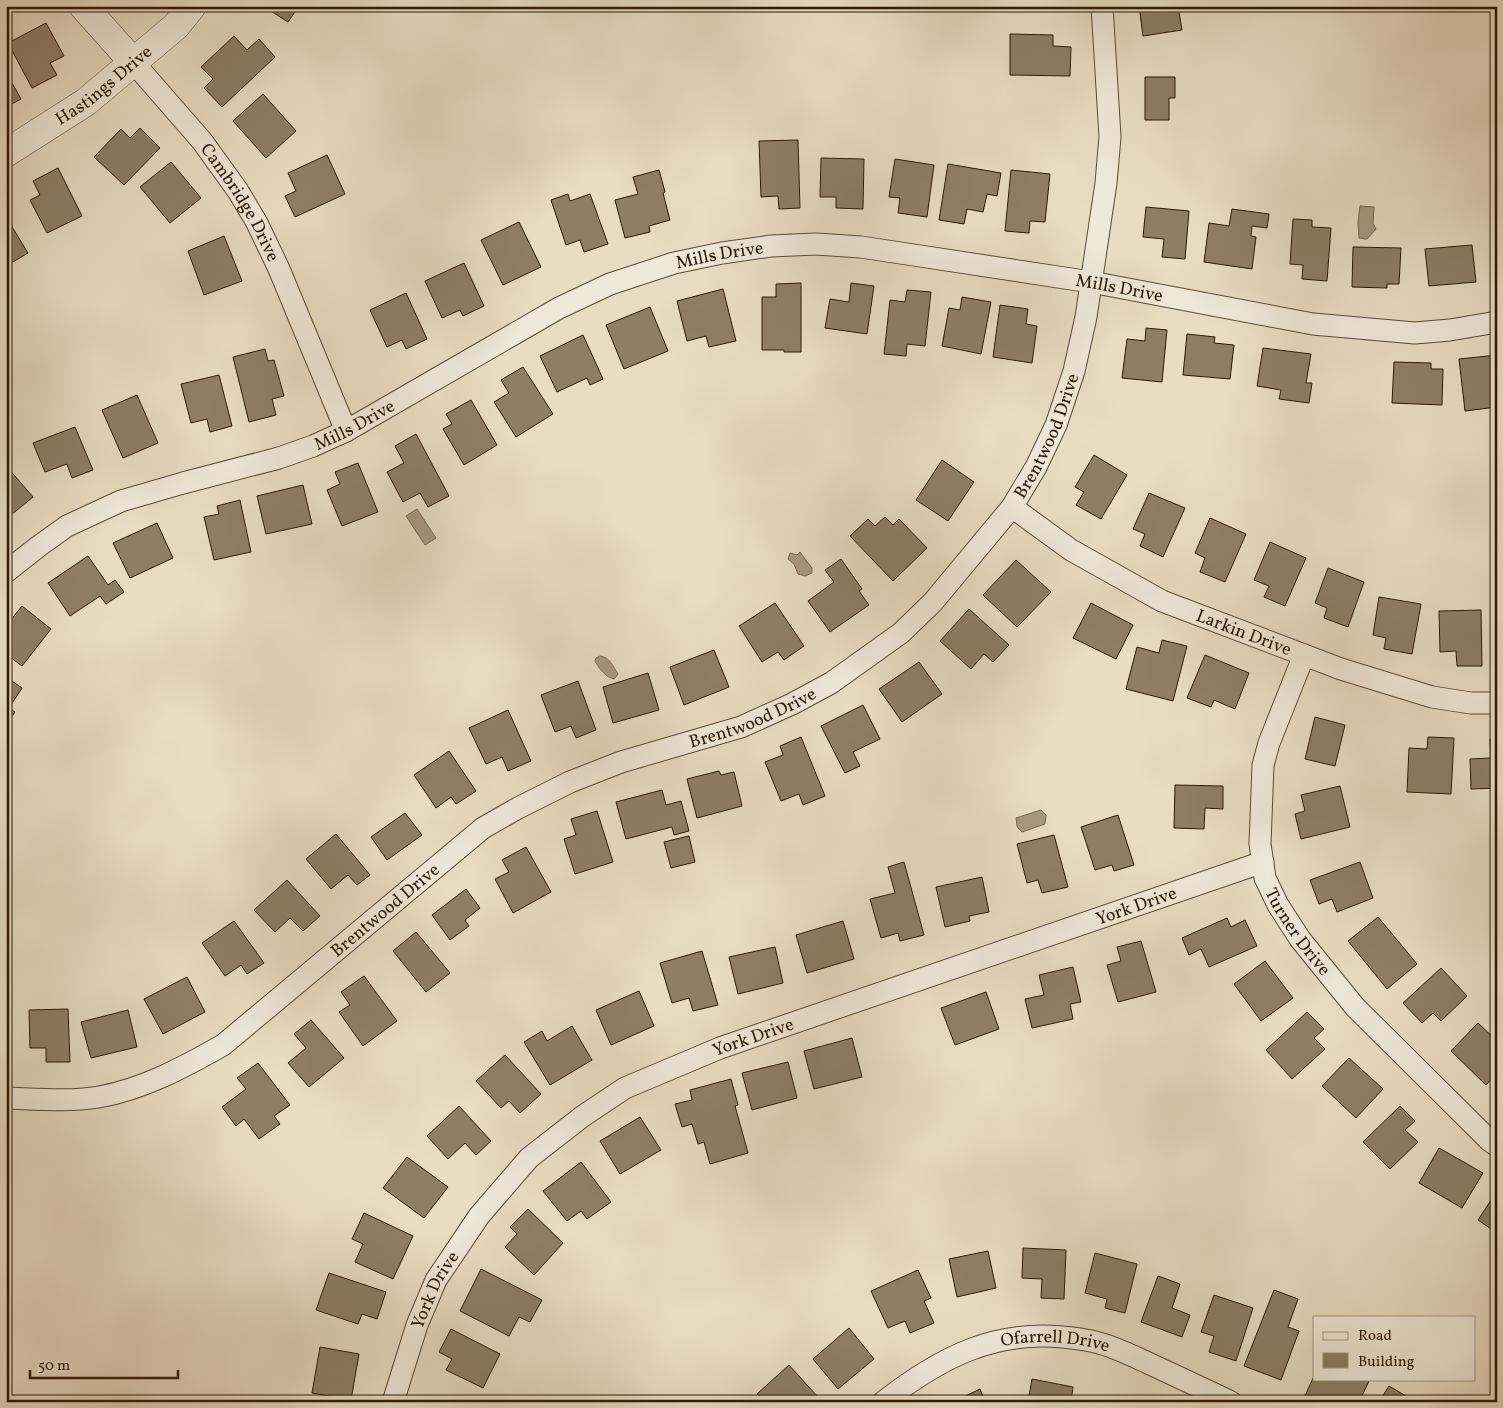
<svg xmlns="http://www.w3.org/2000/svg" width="1503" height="1408" font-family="Vollkorn,serif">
<rect width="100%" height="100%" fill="#e8ddc4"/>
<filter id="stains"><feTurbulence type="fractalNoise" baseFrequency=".004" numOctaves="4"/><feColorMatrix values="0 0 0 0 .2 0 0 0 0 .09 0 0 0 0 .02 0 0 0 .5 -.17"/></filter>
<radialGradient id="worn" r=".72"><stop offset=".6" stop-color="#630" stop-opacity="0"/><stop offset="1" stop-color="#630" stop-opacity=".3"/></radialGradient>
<!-- water -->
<path fill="#a89a82" stroke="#76664f" d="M1360 206 1374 207 1373 223 1376 229 1367 239 1359 238 1358 222Z
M417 509 436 538 425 545 406 516Z
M800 552 812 568V573L805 576 798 574 794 564 788 559 790 553 797 555Z
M600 656C610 657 613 667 618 674L614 679C605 677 599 668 595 661L596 658Z
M1041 810 1046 815 1045 824 1022 832C1014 824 1018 827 1016 818Z"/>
<!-- building -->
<path fill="#8d7f67" stroke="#2b1903" d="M263 6H299L288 22Z
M1139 6H1178L1182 30 1143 36Z
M46 23 64 56 50 63 57 75 32 88 8 43Z
M1010 34 1053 35V46L1071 47 1070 76 1010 75Z
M234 36 247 50 259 39 275 57 222 107 204 88 213 79 201 67Z
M6 72 21 99 6 107Z
M1145 77H1175V98H1169V120H1145Z
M263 94 296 131 266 158 233 121Z
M140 128 160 148 124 185 94 157 121 129 130 138Z
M798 140 800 208 779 209 778 196 761 197 759 141Z
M327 155 345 194 295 217 285 196 296 191 288 173Z
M821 158 864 159 863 209 836 208V197H820Z
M895 159 934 165 927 217 898 213 900 198 889 197Z
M171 162 201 198 170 223 140 187Z
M948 164 1001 173 997 196 987 194 983 212 967 209 964 224 939 220Z
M58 168 82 216 47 233 30 200 40 195 33 181Z
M659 170 665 192 663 193 670 220 649 226 650 232 625 238 615 200 638 194 633 177Z
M1011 170 1050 174 1045 222 1030 221 1029 233 1005 231Z
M568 194 570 201 590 194 608 244 584 252 580 240 566 245 551 200Z
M1146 207 1189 211 1185 259 1162 257 1164 239 1143 237Z
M1232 209 1269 214 1267 228 1252 226 1251 236 1256 237 1252 269 1204 262 1209 223 1229 226Z
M6 217 28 253 6 266Z
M1293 219 1312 220V227L1331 228 1327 281 1302 279 1303 265 1290 264Z
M519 222 541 267 503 285 481 240Z
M224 236 242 281 204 295 188 251Z
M1472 245 1476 282 1429 286 1425 249Z
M1353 247 1401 248 1399 284H1387V288L1352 287Z
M464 263 484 306 463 316 460 310 442 318 425 281Z
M801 283V352H784V350H762V297H776V284Z
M851 283 874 286 867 334 825 328 830 299 849 302Z
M723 289 736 341 709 347 706 336 687 341 677 301Z
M907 290 931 292 925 346 907 344 906 356 884 354 890 300 905 302Z
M406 293 427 339 406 349 402 340 387 347 370 310Z
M962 297 991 302 981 354 942 346 949 308 960 310Z
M1000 305 1028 309 1026 324 1037 326 1032 363 993 357Z
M650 307 668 351 624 369 606 325Z
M1146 328 1167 330 1162 382 1122 378 1127 339 1145 341Z
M1187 334 1215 337 1214 343 1234 345 1230 379 1183 375Z
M583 335 603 379 590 385 587 378 557 392 540 356Z
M1263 348 1311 354 1306 383H1312L1309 403 1279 399 1281 390 1257 386Z
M265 349 268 361 274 360 284 396 272 399 276 415 249 422 233 357Z
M1497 355V407L1465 411 1459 359Z
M1394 362 1431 363V369H1443L1442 405 1392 403Z
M523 367 553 414 516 437 494 402 509 393 501 380Z
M219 375 232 426 210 432 207 419 191 423 181 384Z
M137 395 158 443 123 458 102 410Z
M471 400 497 445 464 465 443 429 452 424 446 414Z
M75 427 93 470 72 478 67 464 45 472 33 443Z
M416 434 449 496 428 507 420 493 403 502 387 472 404 463 395 446Z
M1094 455 1127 475 1101 519 1076 505 1084 492 1075 487Z
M942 460 974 482 948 521 916 500Z
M358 463 378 512 342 526 327 490 340 484 335 472Z
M8 468 33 497 6 519V469Z
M303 485 312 524 266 534 257 496Z
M1149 493 1185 508 1163 557 1140 546 1145 534 1133 529Z
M240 500 251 552 214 560 204 517 219 514 217 506Z
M885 517 893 525 899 519 927 548 893 581 850 536 868 519 875 526Z
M1210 518 1246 534 1225 582 1200 572 1205 558 1195 553Z
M157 523 173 558 130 578 113 543Z
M1270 542 1306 558 1285 606 1264 597 1269 586 1254 580Z
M88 556 108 585 115 580 124 592 106 604 100 596 70 616 48 583Z
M841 559 862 589 859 591 869 605 830 632 808 601 834 582 825 570Z
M1016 560 1051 592 1017 627 983 595Z
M1328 568 1364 582 1348 627 1324 618 1327 608 1315 603Z
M1379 597 1421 604 1412 654 1384 649 1386 638 1373 635Z
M775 603 804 646 784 660 778 652 762 662 739 626Z
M1091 603 1133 625 1116 659 1073 638Z
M22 606 51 629 22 666 6 654V626Z
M969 609 1009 645 993 662 984 654 971 669 940 641Z
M1481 610 1482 666H1457L1456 651 1440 652 1439 611Z
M1162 640 1187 646 1173 701 1126 689 1137 647 1159 653Z
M714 650 729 687 684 705 670 667Z
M1205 655 1249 673 1235 709 1214 700 1211 707 1187 698Z
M919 662 942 694 902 722 879 689Z
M648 673 659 710 613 723 603 687Z
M6 677 22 688 9 708 15 712 6 725Z
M578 681 596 730 576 738 571 726 555 732 541 695Z
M863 705 880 739 853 752 860 766 845 773 821 726Z
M508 710 531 761 508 771 502 757 486 764 469 728Z
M1315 717 1345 725 1335 766 1305 759Z
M801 737 825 796 803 805 799 794 781 801 765 762 783 755 780 746Z
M1428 737 1454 738 1451 794 1407 792 1409 748 1427 749Z
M1490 739H1497V788L1471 789 1470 759 1491 758Z
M449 751 476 791 456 804 451 797 436 808 414 775Z
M719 771 721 775 734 772 742 806 697 818 687 779Z
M1175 785 1223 786V809L1205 808 1204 829 1174 828Z
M1340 786 1350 827 1301 839 1295 814 1305 811 1301 795Z
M662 790 666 805 681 801 689 831 674 835 672 827 626 839 616 802Z
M597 811 613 862 575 874 564 839 576 835 571 819Z
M405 813 422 835 387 860 371 837Z
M1118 815 1134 865 1114 871 1112 865 1095 870 1081 827Z
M336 834 370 875 357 885 348 875 331 889 306 859Z
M1054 835 1068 887 1042 893 1038 880 1027 883 1017 844Z
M689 836 695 862 671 868 664 842Z
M526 847 551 892 513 913 495 879 509 872 502 860Z
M904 862 924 935 900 941 898 933 881 938 870 899 895 893 888 867Z
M1360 862 1373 898 1337 912 1332 899 1319 904 1310 880Z
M982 877 989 912 969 916 970 921 945 927 936 887Z
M287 880 320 916 303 931 290 918 275 932 254 910Z
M466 889 480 908 465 920 469 926 450 940 432 915Z
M1378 917 1417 964 1387 989 1348 941Z
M1227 918 1231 927 1245 920 1257 946 1209 967 1201 949 1189 955 1182 938Z
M234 921 264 963 247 974 241 965 225 976 202 943Z
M843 921 854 959 807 973 796 935Z
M416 932 450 973 426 992 393 951Z
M1141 941 1156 992 1118 1002 1107 965 1121 961 1117 947Z
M775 947 783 983 738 994 729 957Z
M702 951 718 1005 693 1011 689 998 672 1003 660 963Z
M1265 961 1293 998 1261 1021 1234 984Z
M1073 967 1081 1002 1070 1004 1073 1019 1032 1028 1025 999 1044 995 1039 975Z
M1441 968 1467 996 1441 1021 1433 1013 1422 1023 1403 1003Z
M364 976 397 1021 363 1046 339 1012 350 1005 341 992Z
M187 977 205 1012 163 1034 144 999Z
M639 991 654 1026 611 1045 596 1010Z
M986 992 999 1029 955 1045 941 1008Z
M68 1009 70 1062H46V1048H30L29 1010Z
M128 1010 137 1047 91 1058 81 1022Z
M1307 1012 1324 1029 1314 1038 1325 1049 1292 1079 1266 1050Z
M311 1020 344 1058 309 1087 288 1063 306 1048 294 1034Z
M1478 1023 1497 1041V1073L1486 1085 1451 1051Z
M572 1026 592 1060 550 1085 524 1042 542 1031 547 1041Z
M852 1038 862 1077 814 1089 804 1051Z
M505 1055 541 1094 520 1113 509 1101 501 1108 476 1081Z
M1349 1058 1383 1089 1356 1118 1322 1086Z
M788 1062 797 1098 752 1110 742 1073Z
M258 1063 290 1105 274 1116 280 1124 259 1139 244 1119 236 1126 222 1107 246 1089 237 1078Z
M731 1079 738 1105 735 1106 748 1153 710 1164 704 1142 698 1144 692 1124 682 1127 675 1104 692 1100 690 1090Z
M459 1106 491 1141 476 1155 465 1143 448 1159 427 1136Z
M1400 1106 1415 1121 1405 1130 1418 1142 1390 1169 1363 1142Z
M640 1117 661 1150 620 1174 600 1141Z
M1439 1148 1483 1173 1462 1208 1419 1183Z
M407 1157 448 1187 424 1218 383 1188Z
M581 1162 611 1202 587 1219 581 1211 567 1221 543 1191Z
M1497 1191V1233L1478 1220Z
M528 1209 563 1243 534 1275 505 1247 517 1234 510 1227Z
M364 1213 413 1236 393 1279 355 1262 363 1244 352 1239Z
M1023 1248 1066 1250 1064 1299 1041 1298 1042 1279 1022 1278Z
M988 1251 996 1288 957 1297 949 1259Z
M1095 1253 1137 1264 1125 1313 1105 1308 1107 1299 1085 1293Z
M481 1269 542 1300 530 1322 519 1317 509 1336 460 1311Z
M918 1270 931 1298 924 1301 934 1323 910 1333 905 1321 888 1328 871 1291Z
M329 1273 386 1292 377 1319 362 1314 358 1324 316 1310Z
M1158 1276 1180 1284 1172 1308 1190 1315 1182 1337 1141 1322Z
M1274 1290 1298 1299 1288 1327 1299 1331 1281 1380 1244 1366Z
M1214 1295 1253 1308 1236 1361 1209 1352 1214 1336 1201 1332Z
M849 1328 874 1359 838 1389 813 1359Z
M451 1329 500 1354 483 1388 446 1370 452 1359 439 1352Z
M320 1347 359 1354 351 1400 312 1393Z
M789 1365 817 1396 811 1402H765L757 1394Z
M1314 1376V1379H1370L1359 1402H1311L1304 1398Z
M1032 1379 1073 1387 1071 1402H1028Z
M1389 1386 1416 1402H1379Z
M980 1389 985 1402H953Z"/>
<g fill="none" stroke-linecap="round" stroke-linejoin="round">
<defs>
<g id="minor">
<path id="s1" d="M134 63 202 141 238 191 257 223 279 269 346 431"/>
<path id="s2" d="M1012 507 1071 550 1162 601 1341 669 1432 697 1471 703H1497"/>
<path id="s3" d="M6 572 39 546 67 526 121 501 183 483 279 458 313 446 346 431 559 308 610 284 674 263 722 253 771 246 816 244 861 247 1091 282 1313 324 1415 333 1450 330 1497 322"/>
<path id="s4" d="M1304 655 1269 743 1263 765 1260 844 1265 878 1278 905 1300 939 1355 1007 1490 1141 1497 1146"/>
<path id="s5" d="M6 1098C36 1099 69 1102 99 1097 144 1089 184 1067 223 1045L483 828 518 808 570 782 621 762 741 727 792 704 831 683 901 633 933 602 1012 507 1036 467 1056 425 1074 371 1086 317 1106 183 1110 137 1102 6"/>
<path id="s6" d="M393 1402 417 1325 436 1280 479 1216 529 1158 583 1116 625 1088 720 1048 1263 862"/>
<path id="s7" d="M883 1402C941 1357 996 1328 1072 1338 1080 1339 1088 1340 1095 1342 1113 1346 1131 1355 1148 1363 1176 1376 1204 1389 1231 1402"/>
</g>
<g id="tertiary">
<path d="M83 6 134 63"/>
<path id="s8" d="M6 153 86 102 176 26 192 6"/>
</g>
</defs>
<!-- minor casing -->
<use href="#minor" stroke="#5a4a33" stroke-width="23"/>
<!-- tertiary casing -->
<use href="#tertiary" stroke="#5a4a33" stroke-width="29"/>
<!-- minor -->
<use href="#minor" stroke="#f0e9d9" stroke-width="21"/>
<!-- tertiary -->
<use href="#tertiary" stroke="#f0e9d9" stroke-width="28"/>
</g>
<g text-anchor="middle" stroke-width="4.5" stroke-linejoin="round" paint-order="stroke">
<!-- street labels -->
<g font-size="18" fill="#2b1903" stroke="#f0e9d9">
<text dy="6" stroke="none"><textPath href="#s8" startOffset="119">Hastings Drive</textPath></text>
<text dy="6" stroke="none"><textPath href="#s1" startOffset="176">Cambridge Drive</textPath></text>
<text dy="6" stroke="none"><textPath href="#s3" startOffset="788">Mills Drive</textPath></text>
<text dy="6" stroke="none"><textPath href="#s3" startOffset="1192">Mills Drive</textPath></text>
<text dy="6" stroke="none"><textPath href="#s3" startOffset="382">Mills Drive</textPath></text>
<text dy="6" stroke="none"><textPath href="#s5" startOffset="1279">Brentwood Drive</textPath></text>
<text dy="6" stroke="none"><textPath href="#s2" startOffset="265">Larkin Drive</textPath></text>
<text dy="6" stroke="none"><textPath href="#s5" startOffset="859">Brentwood Drive</textPath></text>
<text dy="6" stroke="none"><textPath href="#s6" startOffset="945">York Drive</textPath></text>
<text dy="6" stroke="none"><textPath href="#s5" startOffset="439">Brentwood Drive</textPath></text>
<text dy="6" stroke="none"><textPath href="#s4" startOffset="294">Turner Drive</textPath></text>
<text dy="6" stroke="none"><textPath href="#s6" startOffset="540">York Drive</textPath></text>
<text dy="6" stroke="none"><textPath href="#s6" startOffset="120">York Drive</textPath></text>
<text dy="6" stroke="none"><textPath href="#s7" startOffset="189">Ofarrell Drive</textPath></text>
</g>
</g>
<!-- margin -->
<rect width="1503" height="1408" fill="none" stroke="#e8ddc4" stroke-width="25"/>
<rect x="8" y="8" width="1488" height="1393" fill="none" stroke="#2b1903" stroke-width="2.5"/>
<rect x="12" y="12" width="1478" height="1383" fill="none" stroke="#2b1903"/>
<!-- legend -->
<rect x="1313" y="1316" width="162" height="65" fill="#f0e9d9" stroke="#a19683"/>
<rect x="1323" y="1332" width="25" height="8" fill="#f0e9d9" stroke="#a19683"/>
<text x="1358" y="1340" font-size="15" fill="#2b1903">Road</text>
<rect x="1323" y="1353" width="25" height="15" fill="#8d7f67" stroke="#a19683"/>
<text x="1358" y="1366" font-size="15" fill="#2b1903">Building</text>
<!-- scale -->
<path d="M30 1370v8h148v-8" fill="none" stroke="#2b1903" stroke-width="2.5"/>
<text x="38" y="1370" font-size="15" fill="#2b1903" stroke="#f0e9d9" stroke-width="4" paint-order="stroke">50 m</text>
<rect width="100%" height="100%" filter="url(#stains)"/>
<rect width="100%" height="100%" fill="url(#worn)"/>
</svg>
